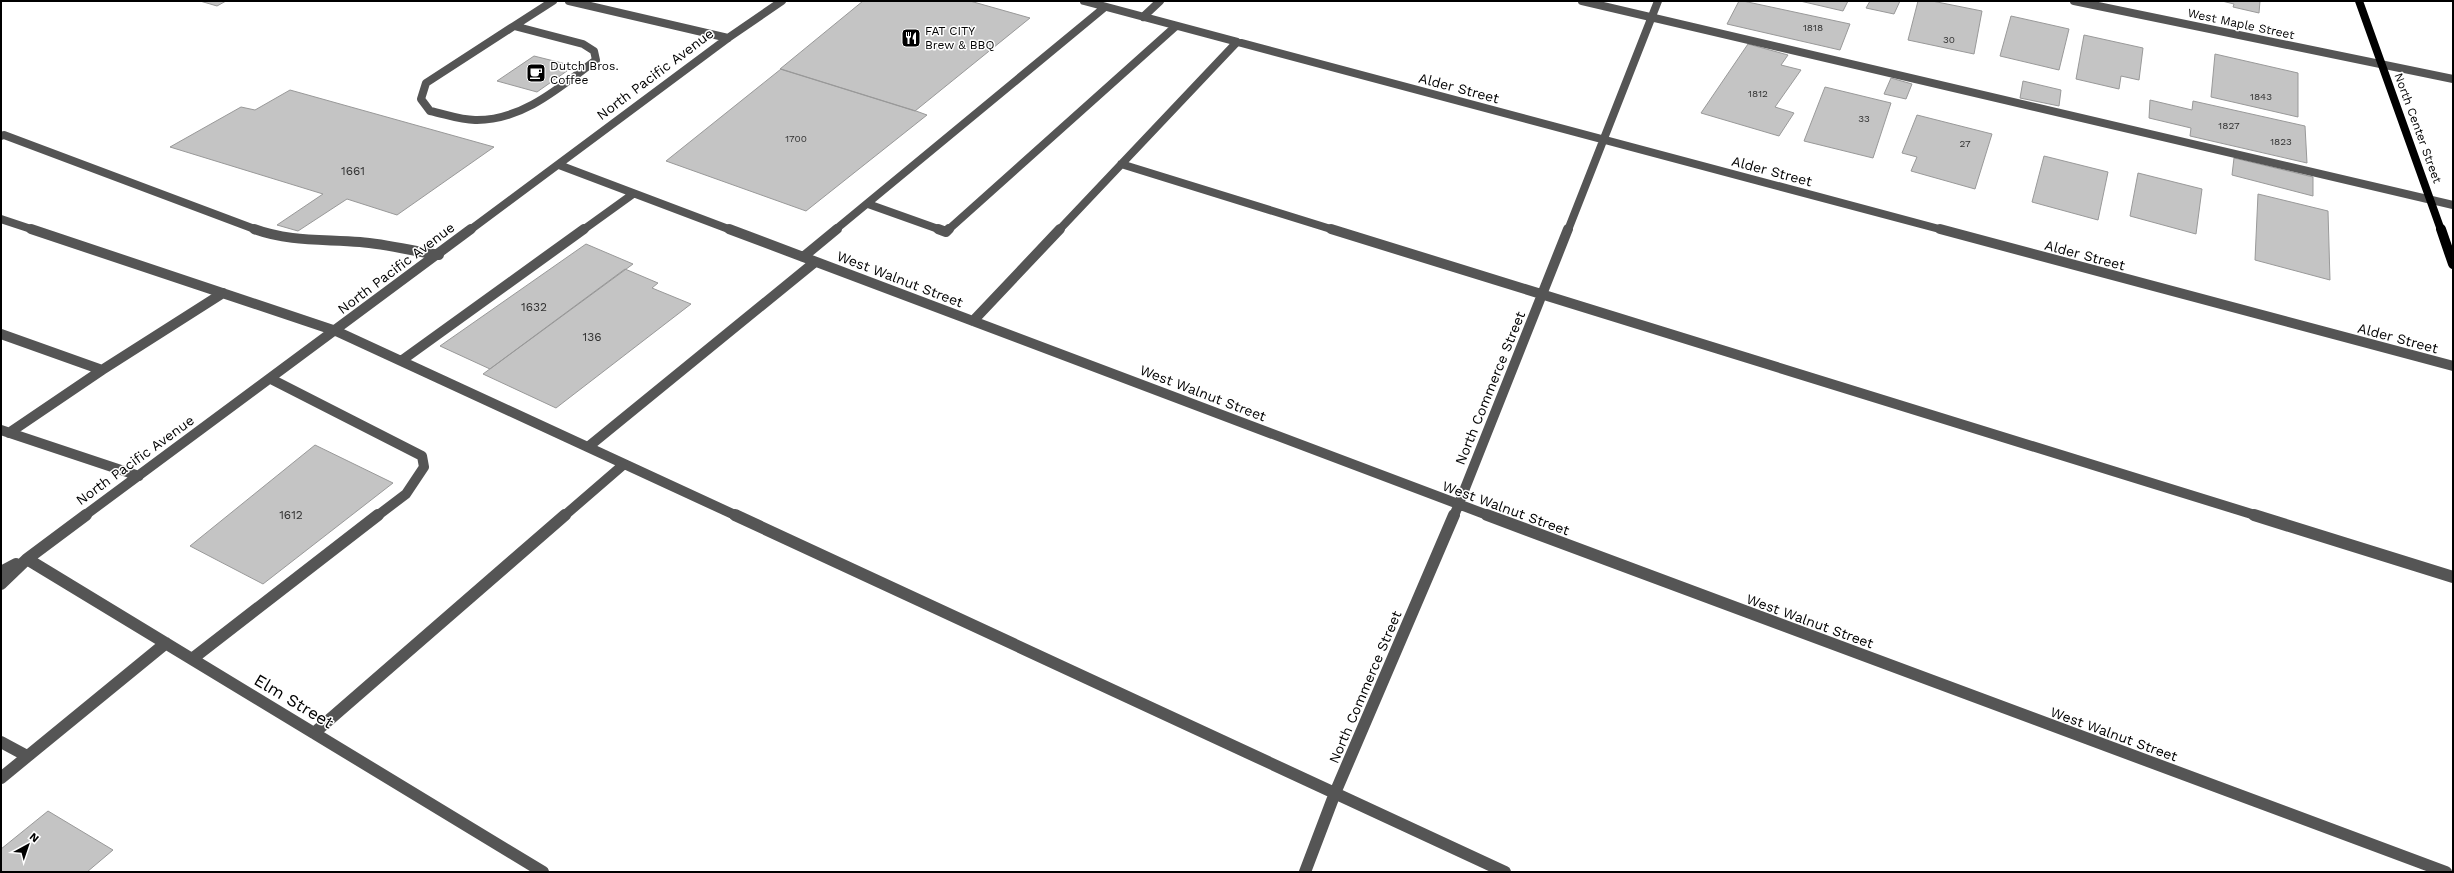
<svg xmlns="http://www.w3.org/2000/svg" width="2454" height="873" font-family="'Work Sans',sans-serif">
<rect width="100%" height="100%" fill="#fff"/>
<!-- building -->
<path fill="#c4c4c4" stroke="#999" d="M200 1H226L217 6Z
M863 1H970L1030 18 915 111 780 69Z
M1739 1H1743L1850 24 1840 50 1727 24Z
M1800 1H1848L1843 11Z
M1870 1H1900L1894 14 1866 8Z
M1918 1H1932L1982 11 1974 54 1908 40Z
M2222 1H2260L2259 13 2233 7 2234 4Z
M2011 16 2069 29 2059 70 2000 56Z
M2084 35 2143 48 2139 80 2121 76 2119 89 2076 79Z
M1748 44 1788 55 1781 65 1801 70 1775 107 1794 113 1779 136 1701 113Z
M2215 54 2298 73V117L2211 97Z
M534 56 574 66 537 92 497 81Z
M781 69 916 111 927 115 806 211 666 161Z
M1891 78 1912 84 1906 99 1884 94Z
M2023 81 2061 90 2059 106 2020 98Z
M1825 87 1891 103 1873 158 1804 141Z
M290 90 494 147 397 215 347 199 298 231 277 225 323 194 170 147 241 107 255 110Z
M2150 100 2192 110 2193 101 2305 126 2307 163 2190 136 2191 128 2149 118Z
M1917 115 1992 134 1975 189 1911 171 1917 157 1902 153Z
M2044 156 2108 172 2098 220 2032 202Z
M2234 158 2313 177V196L2232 175Z
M2138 173 2202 189 2196 234 2130 216Z
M2258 194 2328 211 2330 280 2255 260Z
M586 244 633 264 490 369 440 346Z
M625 269 658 283 652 288 691 304 556 408 483 374Z
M315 445 393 483 263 584 190 546Z
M48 811 113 850 87 872H1V849Z"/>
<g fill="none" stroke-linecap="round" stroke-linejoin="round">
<!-- minor-far2 -->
<path stroke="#555" stroke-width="8" d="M569 1 728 38
M1084 1 1943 230
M1582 1 2453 205
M2074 1 2453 79
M1143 17 1160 1
M514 26 583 44 594 51 596 60C560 87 522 121 475 120 460 120 445 114 430 111L421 99 426 83Z
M514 26 553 1
M1 136 4 135 257 230
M1121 164 1334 230
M559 165 731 230
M868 204 941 230
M1 219 34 230
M470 230 728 38 782 1
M583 230 633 194
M835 230 1105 7
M948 230 1176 26
M1059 230 1237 42
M1568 230 1658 1"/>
<!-- minor-far1 -->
<path stroke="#555" stroke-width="10" d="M31 229 336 331 737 516
M254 229C289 242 324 239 360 242 386 244 413 251 439 255
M729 229 1490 516
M938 229 946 232 949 229
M1331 229 2258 516
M1940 229 2453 366
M803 257 837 229
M973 321 1060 229
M1 334 102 370 223 293
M401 361 584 229
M271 379 422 456 424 467 406 494 377 516
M1 430 139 476
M9 433 102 370
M588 447 815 262
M84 516 471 229
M564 516 623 465
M1454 516 1568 229"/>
<!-- minor -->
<path stroke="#555" stroke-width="12" d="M735 515 1505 872
M1487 515 2446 872
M2254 515 2453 577
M27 559 543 872
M1 572 16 564
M1 584 27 559 86 515
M192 659 378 515
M314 733 565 515
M1 742 27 756
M1 778 166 643
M1305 872 1335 793 1454 515"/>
<!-- major-far1 -->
<path stroke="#000" stroke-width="8" d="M2359 1 2441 230"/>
<!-- major -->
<path stroke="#000" stroke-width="10" d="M2441 229 2453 264"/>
</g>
<!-- icons -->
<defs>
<symbol id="restaurant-square" viewBox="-11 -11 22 22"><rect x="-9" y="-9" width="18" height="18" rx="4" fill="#000" stroke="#fff"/><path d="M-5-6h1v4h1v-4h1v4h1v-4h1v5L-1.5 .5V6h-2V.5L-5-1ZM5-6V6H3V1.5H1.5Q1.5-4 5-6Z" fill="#fff"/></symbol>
<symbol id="cafe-square" viewBox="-11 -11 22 22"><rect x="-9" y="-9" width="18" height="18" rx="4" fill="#000" stroke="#fff"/><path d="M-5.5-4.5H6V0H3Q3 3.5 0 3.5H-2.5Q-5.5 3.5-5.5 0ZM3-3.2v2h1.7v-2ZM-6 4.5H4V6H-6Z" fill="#fff"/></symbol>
</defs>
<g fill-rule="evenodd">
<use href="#restaurant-square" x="900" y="27" width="22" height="22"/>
<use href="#cafe-square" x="525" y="62" width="22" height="22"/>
</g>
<g text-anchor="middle" stroke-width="3" stroke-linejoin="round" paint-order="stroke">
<!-- far-number labels -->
<g font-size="10" fill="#313131">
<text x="1813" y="31">1818</text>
<text x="1949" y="43">30</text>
<text x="1758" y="97">1812</text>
<text x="2261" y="100">1843</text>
<text x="1864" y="122">33</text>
<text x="2229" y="129">1827</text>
<text x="796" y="142">1700</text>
<text x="2281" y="145">1823</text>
<text x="1965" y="147">27</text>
</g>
<!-- far-street labels -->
<g font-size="12" fill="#000" stroke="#fff">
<text transform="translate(2241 24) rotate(12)" y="4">West Maple Street</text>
<text transform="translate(2418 128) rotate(70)" y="4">North Center Street</text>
</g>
<!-- far-poi labels -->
<g font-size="12" fill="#000" stroke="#fff" text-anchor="start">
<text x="925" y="35">FAT CITY<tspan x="925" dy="14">Brew &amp; BBQ</tspan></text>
<text x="550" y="70">Dutch Bros.<tspan x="550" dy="14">Coffee</tspan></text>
</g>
<!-- number labels -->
<g font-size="12" fill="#313131">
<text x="353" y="175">1661</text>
<text x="534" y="311">1632</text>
<text x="592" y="341">136</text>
<text x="291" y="519">1612</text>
</g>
<!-- street labels -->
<g font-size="14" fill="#000" stroke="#fff">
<text transform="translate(655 74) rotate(-37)" y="5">North Pacific Avenue</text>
<text transform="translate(1459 88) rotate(15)" y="5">Alder Street</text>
<text transform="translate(1772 171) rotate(15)" y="5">Alder Street</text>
<text transform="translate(2085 255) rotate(15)" y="5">Alder Street</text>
<text transform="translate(396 268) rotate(-37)" y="5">North Pacific Avenue</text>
<text transform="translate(900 279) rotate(21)" y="5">West Walnut Street</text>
<text transform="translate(2398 338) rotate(15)" y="5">Alder Street</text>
<text transform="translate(1490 388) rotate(-68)" y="5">North Commerce Street</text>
<text transform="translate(1203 393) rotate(21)" y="5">West Walnut Street</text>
<text transform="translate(135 460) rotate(-36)" y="5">North Pacific Avenue</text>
<text transform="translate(1506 508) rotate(20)" y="5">West Walnut Street</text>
<text transform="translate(1810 621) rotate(20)" y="5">West Walnut Street</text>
<text transform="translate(1365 687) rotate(-67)" y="5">North Commerce Street</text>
<text transform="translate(2114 734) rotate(20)" y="5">West Walnut Street</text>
</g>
<!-- near-street labels -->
<g font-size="17" fill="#000" stroke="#fff">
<text transform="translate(294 701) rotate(31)" y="6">Elm Street</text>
</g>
</g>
<!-- border -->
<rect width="2454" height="873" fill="none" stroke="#000000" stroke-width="4"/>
<!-- north arrow -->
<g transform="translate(28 845) rotate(40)" stroke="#ffffff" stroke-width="3" paint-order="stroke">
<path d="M0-3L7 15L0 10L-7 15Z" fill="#000000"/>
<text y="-6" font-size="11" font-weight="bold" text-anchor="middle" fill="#000000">N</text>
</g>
</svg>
